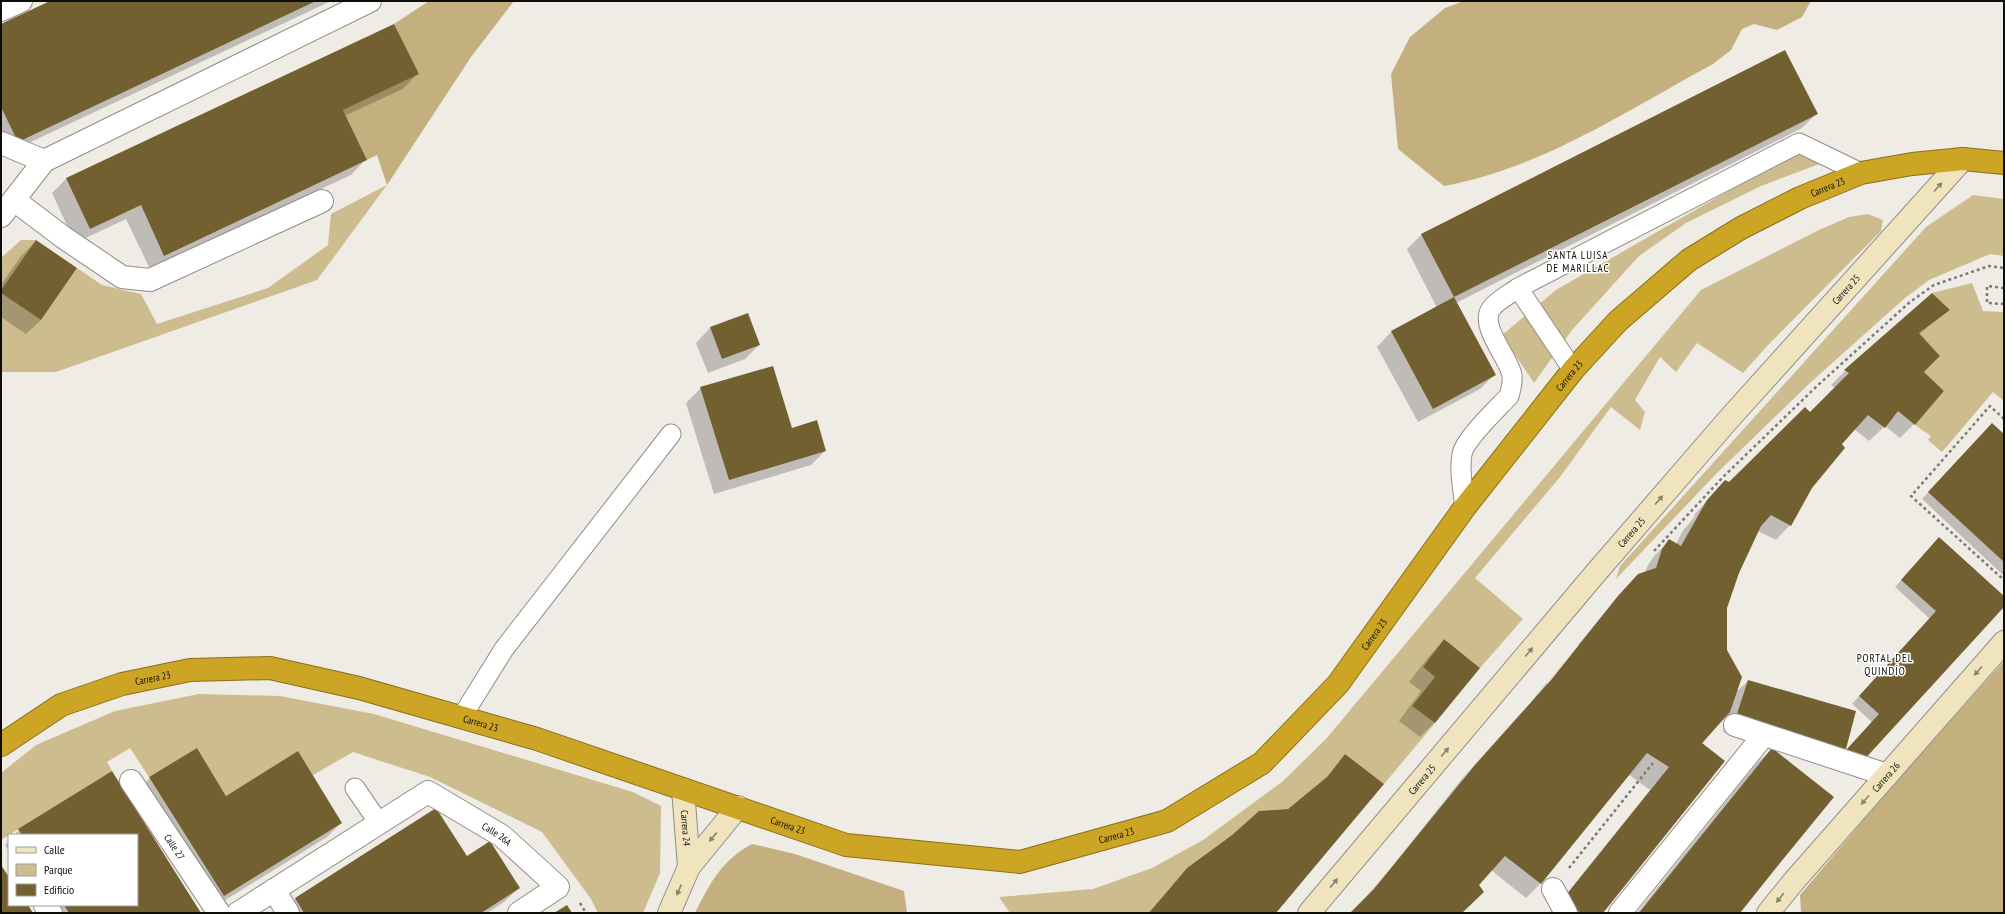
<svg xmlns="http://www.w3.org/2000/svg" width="2005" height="914" font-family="'PT Sans Narrow',sans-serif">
<rect width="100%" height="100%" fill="#efece5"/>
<!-- green -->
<path fill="#cdbc8d" d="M1798 151 1822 163 1761 186 1686 223 1639 256 1572 330 1534 383 1502 335 1556 290Z
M387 185 317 280 56 372H1V293L41 320 77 268 102 285 141 294 157 324 268 288 328 245 331 214Z
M1973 195 2004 199V256L1990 254 1929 280 1905 298 1811 382 1717 473 1616 579 1620 566 1926 227Z
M1868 214 1883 220 1881 231 1768 345 1743 373 1697 343 1676 372 1660 357 1635 400 1645 412 1640 430 1611 407 1560 477 1475 578 1523 619 1480 668 1444 639 1423 667 1435 677 1412 706 1435 723 1384 784 1345 755 1328 776 1288 809 1259 811 1232 835 1187 868 1149 913H1010L999 897 1093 889 1152 868 1203 840 1282 782 1326 739 1701 290 1819 230 1849 217Z
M21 240H36L1 290V258Z
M1972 283 1983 311 2004 312V401L1993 392 1942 452 1928 440 1931 436 1915 425 1944 391 1924 372 1940 356 1919 333 1950 310 1932 293Z
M199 694 280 696 374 714 633 792 661 806 660 873 643 913H598L591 899 542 832 430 777 353 752 313 775 298 752 226 796 197 748 149 777 130 748 107 762 112 771 1 840V773L36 745 115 711Z"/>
<!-- forest -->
<path fill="#c3b07e" d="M429 1H514L471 57 387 185 377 155 367 160 343 110 418 74 394 24Z
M1464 1H1811L1802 17 1777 30 1754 24 1742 29 1731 50 1713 64C1628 110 1540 169 1444 186L1398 149 1391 74 1410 37 1445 8Z
M2004 661V913H1801L1800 895 1895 783Z
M752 844 795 854 904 891 907 913H695C710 883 721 861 752 844Z"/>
<!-- shadow -->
<path fill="#0003" fill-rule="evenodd" d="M52 1H331L3 155 1 151V25Z
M394 25 417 74 403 89 344 116 365 160 351 175 150 269 126 219 75 243 52 193 66 179Z
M1784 51 1817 113 1802 128 1456 303 1494 375 1480 389 1418 422 1377 347 1391 332 1437 308 1407 249 1421 235Z
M36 241 76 268 41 320 26 334 1 317V285L21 256Z
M1932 294 1949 310 1918 335 1922 372 1914 424 1900 438 1885 426 1869 441 1854 429 1840 444 1811 488 1790 525 1776 540 1758 531 1738 573 1726 607V651L1735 693 1748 681 1845 748 1830 763 1723 732 1728 713 1702 744 1602 913H1551L1650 790 1628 774 1540 884 1526 898 1491 870 1477 885 1461 913H1352L1390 869 1461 780 1531 702 1624 589 1639 575 1645 572 1648 565 1655 555 1669 541 1676 544 1682 532 1695 516 1694 515 1725 481 1729 484 1810 414 1835 388 1831 385 1845 371ZM1578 645H1580L1548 684 1547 683Z
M747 314 759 345 745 359 708 373 696 343 710 328Z
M701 388 791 429 825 451 811 465 714 494 686 403Z
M1985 432 2004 435V576L1922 499Z
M1932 546 2004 597V605L1861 762 1841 756 1872 722 1852 704 1930 619 1895 587Z
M1444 641 1479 669 1434 723 1420 737 1399 721 1421 691 1409 682 1430 655Z
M1772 749 1739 913H1637L1757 763Z
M1345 756 1273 913H1148L1188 869 1288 810 1320 785Z
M112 773 200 913H47L42 905H137V835H14L19 830Z
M150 778 226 797 341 823 327 837 209 910 135 793Z
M436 810 466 857 519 888 504 902 487 913H281L295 899Z
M9 840V852L5 845Z"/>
<!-- building -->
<path fill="#726030" d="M50 1H316L18 142 1 107V24Z
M394 24 419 74 343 110 367 160 164 256 141 205 90 229 66 178Z
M1785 50 1818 114 1454 297 1421 234Z
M36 240 77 268 41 320 1 293V290Z
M1932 293 1950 310 1919 333 1940 356 1924 372 1944 391 1915 425 1898 411 1885 428 1868 415 1842 444 1845 448 1812 488 1791 526 1771 515 1761 526 1739 573 1727 608V650L1742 677 1730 712 1702 743 1725 761 1603 913H1581L1563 899 1669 767 1647 753 1541 884 1505 856 1479 885 1484 892 1462 913H1350L1374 889 1475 765 1551 680 1618 596 1638 574 1656 568 1662 549 1669 539 1681 546 1707 500 1725 480 1729 482 1805 407 1810 412 1849 373 1844 370Z
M1454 297 1496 375 1433 409 1391 331Z
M748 313 760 345 722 359 710 327Z
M773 366 792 428 817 420 826 451 729 480 700 387Z
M1992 423 2004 434V562L1928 492Z
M1939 537 2004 596V607L1862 762 1847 749 1879 714 1859 696 1936 611 1901 580Z
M1444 639 1480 668 1435 723 1412 706 1435 677 1423 667Z
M1748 680 1856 711 1846 749 1736 717Z
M197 748 226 796 298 751 342 823 224 896 149 777Z
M1772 748 1834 797 1780 863 1740 913H1639Z
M1345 754 1384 784 1276 913H1149L1187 868 1232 835 1259 811 1288 809 1328 776Z
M112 771 172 867 201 913H69L64 905H137V835H22L18 829Z
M436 808 467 856 490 841 520 888 481 913H304L295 898Z
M1 865 9 877V905H28L33 913H1Z
M567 905 572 913H554Z"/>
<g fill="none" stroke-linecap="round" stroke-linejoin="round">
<defs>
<path id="lane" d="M1518 288 1573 370
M1465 507C1463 490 1459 471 1462 454 1465 439 1497 409 1509 396 1511 389 1513 383 1512 375 1509 358 1479 326 1491 309 1496 301 1510 294 1518 288L1799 143 1861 173
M461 718 504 649 671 434
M355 788 379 823"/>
<g id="street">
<path d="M1 10 21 1"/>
<path d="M1 143 44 161"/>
<path d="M14 200 63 237 122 277 150 280 322 201"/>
<path d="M1 216 44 161 370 1"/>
<path d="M1735 725 1887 775"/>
<path id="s1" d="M131 781 219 913"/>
<path d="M1553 889 1566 913"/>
<path d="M274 890 288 913"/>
<path d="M45 905 51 913"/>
<path id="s2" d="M238 913 428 792 502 836 558 887 519 913"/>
<path d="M1620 913 1764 735"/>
</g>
<g id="secondary">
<path id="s3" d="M683 789 689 867"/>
<path d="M669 913 689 867 738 807"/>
<path id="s4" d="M1309 913 1594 575 1728 420 1963 159"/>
<path id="s5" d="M1768 913 1794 881 2004 642"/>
</g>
<g id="highway">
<path id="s6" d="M1 745 61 705 122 684 190 670 270 668 359 688 537 739 846 845 1020 862 1167 821 1262 763 1338 684 1465 507 1573 370 1618 321 1689 260 1741 228 1800 198 1861 173 1912 164 1963 159 2004 163"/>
</g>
</defs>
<!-- lane casing -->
<use href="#lane" stroke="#918e88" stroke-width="21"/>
<!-- street casing -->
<use href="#street" stroke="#918e88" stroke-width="24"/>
<!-- secondary casing -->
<use href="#secondary" stroke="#918e88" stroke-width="24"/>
<!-- highway casing -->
<use href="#highway" stroke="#8a6f1b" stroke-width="24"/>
<!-- path -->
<path stroke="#7d7b76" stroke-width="2.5" stroke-dasharray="3 3" stroke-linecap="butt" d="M2004 288 1987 286V303L2004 304
M2004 419 1990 406 1911 496 2004 580
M1654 551 1723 477 1817 386 1910 302 1934 285 1989 266 2004 268
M1569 868 1653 763
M580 903 586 913"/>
<!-- lane -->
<use href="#lane" stroke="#fff" stroke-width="19"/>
<!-- street -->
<use href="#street" stroke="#fff" stroke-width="22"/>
<!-- secondary -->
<use href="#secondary" stroke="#f0e4be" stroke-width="22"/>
<!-- highway -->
<use href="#highway" stroke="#cda525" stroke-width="22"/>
</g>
<!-- one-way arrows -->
<defs><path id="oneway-solid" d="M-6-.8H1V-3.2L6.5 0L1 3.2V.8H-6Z"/></defs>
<g fill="#8a836d">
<use href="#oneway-solid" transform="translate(1938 187) rotate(-48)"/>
<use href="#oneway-solid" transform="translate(1659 500) rotate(-49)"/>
<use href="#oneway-solid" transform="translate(1529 652) rotate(-50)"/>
<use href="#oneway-solid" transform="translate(1978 671) rotate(131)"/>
<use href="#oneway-solid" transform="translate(1445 752) rotate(-50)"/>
<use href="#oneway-solid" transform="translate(1865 800) rotate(131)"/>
<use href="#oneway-solid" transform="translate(713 837) rotate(130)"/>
<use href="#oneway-solid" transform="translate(1334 883) rotate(-50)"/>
<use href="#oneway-solid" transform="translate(679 890) rotate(113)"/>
<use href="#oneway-solid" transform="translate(1780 898) rotate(129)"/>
</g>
<g text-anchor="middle" stroke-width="3" stroke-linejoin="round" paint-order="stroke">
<!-- street labels -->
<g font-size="10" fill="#0d0c09" stroke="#fff">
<text dy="4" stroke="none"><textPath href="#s6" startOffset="2147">Carrera 23</textPath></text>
<text dy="4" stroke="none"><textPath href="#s4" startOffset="823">Carrera 25</textPath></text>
<text dy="4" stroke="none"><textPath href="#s6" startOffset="1823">Carrera 23</textPath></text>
<text dy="4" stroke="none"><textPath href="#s4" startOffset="499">Carrera 25</textPath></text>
<text dy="4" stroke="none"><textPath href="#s6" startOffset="1499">Carrera 23</textPath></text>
<text dy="4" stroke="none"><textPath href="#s6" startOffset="168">Carrera 23</textPath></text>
<text dy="4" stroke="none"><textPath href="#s6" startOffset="504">Carrera 23</textPath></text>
<text dy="4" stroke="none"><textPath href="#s5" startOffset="180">Carrera 26</textPath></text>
<text dy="4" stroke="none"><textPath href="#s4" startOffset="175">Carrera 25</textPath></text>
<text dy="4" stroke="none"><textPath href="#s6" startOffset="828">Carrera 23</textPath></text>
<text dy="4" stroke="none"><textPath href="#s3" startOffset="39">Carrera 24</textPath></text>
<text dy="4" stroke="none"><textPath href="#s2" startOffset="306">Calle 26A</textPath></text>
<text dy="4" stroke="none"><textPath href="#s6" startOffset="1164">Carrera 23</textPath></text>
<text dy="4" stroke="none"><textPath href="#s1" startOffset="79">Calle 27</textPath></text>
</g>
<!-- neighbourhood labels -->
<g font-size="11" letter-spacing="1" fill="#0d0c09" stroke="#fff">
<text x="1578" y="259">SANTA LUISA<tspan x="1578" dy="13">DE MARILLAC</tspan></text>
<text x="1885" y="662">PORTAL DEL<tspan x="1885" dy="13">QUINDÍO</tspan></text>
</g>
</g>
<!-- border -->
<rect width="2005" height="914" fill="none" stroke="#0d0c09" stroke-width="4"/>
<!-- legend -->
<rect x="8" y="834" width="130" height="72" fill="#ffffff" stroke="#9e9e9d"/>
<rect x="16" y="847" width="20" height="6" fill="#f0e4be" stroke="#9e9e9d"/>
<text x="44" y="854" font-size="12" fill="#0d0c09">Calle</text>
<rect x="16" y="864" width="20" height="12" fill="#cdbc8d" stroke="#9e9e9d"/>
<text x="44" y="874" font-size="12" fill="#0d0c09">Parque</text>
<rect x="16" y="884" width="20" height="12" fill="#726030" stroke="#9e9e9d"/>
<text x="44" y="894" font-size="12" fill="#0d0c09">Edificio</text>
</svg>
